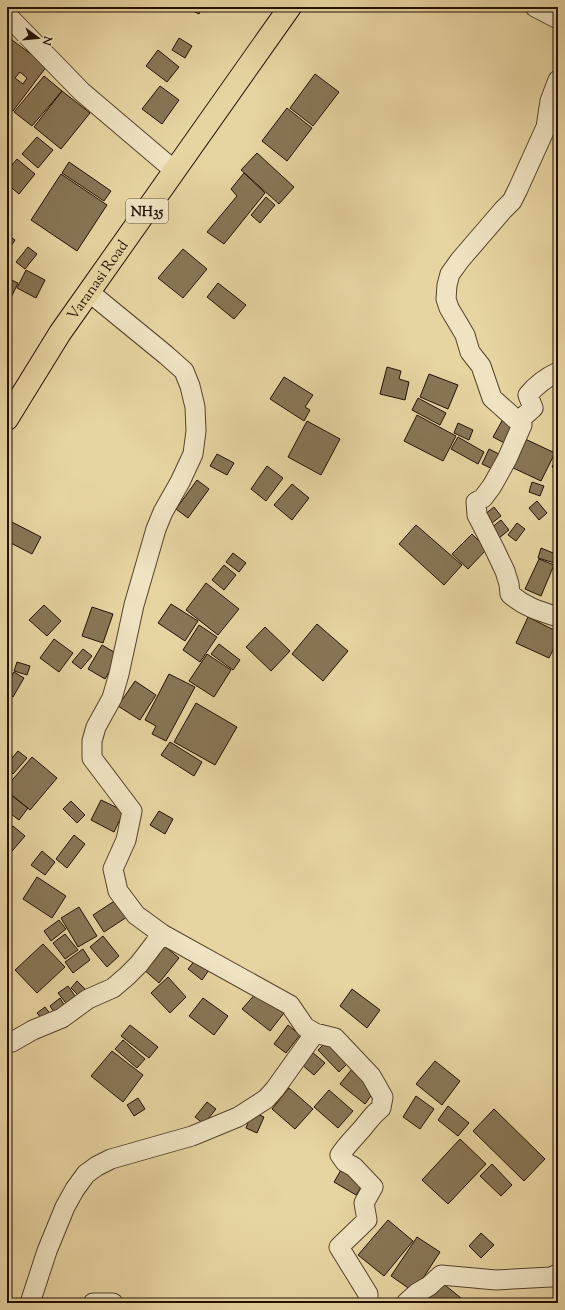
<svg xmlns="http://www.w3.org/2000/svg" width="565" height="1310" font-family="'Sorts Mill Goudy',serif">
<rect width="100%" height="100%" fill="#e6d4a1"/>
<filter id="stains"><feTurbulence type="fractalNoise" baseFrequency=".005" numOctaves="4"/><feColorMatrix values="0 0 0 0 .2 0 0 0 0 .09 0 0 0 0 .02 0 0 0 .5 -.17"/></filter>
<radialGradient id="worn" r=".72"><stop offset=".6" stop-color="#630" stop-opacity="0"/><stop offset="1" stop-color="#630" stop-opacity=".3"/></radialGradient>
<!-- building -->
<path fill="#887656" stroke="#231105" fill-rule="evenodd" d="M190 7H202L199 14 189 9Z
M8 37 47 66 13 111 7 107V38ZM20 72 27 78 23 84 15 78Z
M179 38 192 46 185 58 172 50Z
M158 50 179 67 167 82 146 66Z
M315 74 339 92 313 126 290 108Z
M44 76 62 91 32 126 14 112Z
M160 86 179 100 162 124 142 109Z
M62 91 90 113 61 149 34 127Z
M287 108 312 128 287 161 262 141Z
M37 137 53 150 38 168 22 154Z
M257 153 294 187 279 204 241 170Z
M17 159 35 174 19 194 7 184V171Z
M69 162 111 191 104 201 62 173Z
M244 173 265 193 224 244 207 232 237 196 231 189Z
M61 174 107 205 77 251 31 220Z
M266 197 275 205 260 223 251 215Z
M7 235 15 240 7 252Z
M28 247 37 254 25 269 16 262Z
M183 249 207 269 183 298 158 278Z
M26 270 45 280 36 298 17 288Z
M7 278 18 283 9 302 7 301Z
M218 283 246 305 234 319 207 297Z
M387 367 401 371 399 379 409 382 405 400 380 394Z
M429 374 458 385 448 409 420 397Z
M284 377 313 395 305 407 310 410 304 421 270 399Z
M418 398 446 413 440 425 412 410Z
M417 415 456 436 443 461 404 441Z
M503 419 516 426 506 444 493 437Z
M307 421 340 439 321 475 288 457Z
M458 423 473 430 469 440 454 433Z
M458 437 484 452 478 464 451 449Z
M523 438 555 453 541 481 509 466Z
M489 449 501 455 495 470 482 464Z
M217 454 234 463 227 475 210 466Z
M558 456V470L552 467Z
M267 466 283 478 266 501 251 489Z
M197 480 209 489 188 518 176 509Z
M532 482 544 486 540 496 529 492Z
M292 484 309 498 292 520 274 505Z
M537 501 547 513 539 520 529 508Z
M494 507 501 516 487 527 480 518Z
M8 520 41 537 32 554 7 541Z
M501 520 509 530 499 538 491 528Z
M517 523 525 529 516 541 508 535Z
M416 525 462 565 444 585 399 544Z
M472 534 487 549 468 569 452 554Z
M541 548 558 555V564L538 558Z
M233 553 246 563 239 572 226 562Z
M539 559 554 565 541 596 525 589Z
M224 565 236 575 224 590 212 580Z
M206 583 239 609 218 635 186 610Z
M171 604 198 621 185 641 158 623Z
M44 605 61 621 47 636 29 620Z
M92 607 113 614 103 643 82 636Z
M528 617 558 632V640L549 658 516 643Z
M317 624 348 651 323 681 292 654Z
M199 625 217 637 200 662 183 650Z
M265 627 290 651 271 671 246 647Z
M54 639 73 653 59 672 40 658Z
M219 644 240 660 233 670 211 654Z
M102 645 119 655 105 679 88 669Z
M83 649 92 656 81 669 72 662Z
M207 654 231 670 214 697 189 681Z
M17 662 30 666 27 675 14 671Z
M14 672 24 678 13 697 7 693V684Z
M169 674 195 687 166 741 152 734 156 726 145 720Z
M135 681 156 695 140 720 118 706Z
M196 703 237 727 215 765 174 742Z
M170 742 202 762 194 776 161 755Z
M18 751 27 758 13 774 7 768V764Z
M32 757 57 778 30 810 7 791V786Z
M7 792 28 808 19 820 7 811Z
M101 800 124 811 114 832 91 820Z
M71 801 85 815 77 823 63 809Z
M159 811 173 819 165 834 150 825Z
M13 826 25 836 7 857V834Z
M74 835 85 844 67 868 56 859Z
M42 851 55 862 45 875 31 865Z
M37 877 66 896 52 918 23 899Z
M119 898 130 915 104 932 93 915Z
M79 907 97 936 78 947 61 918Z
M59 920 66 929 51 941 44 931Z
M65 934 78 950 65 959 53 943Z
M103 936 119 956 107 967 90 947Z
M43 944 65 967 37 993 15 970Z
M162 944 179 958 159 983 142 968Z
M83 949 90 960 73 973 65 962Z
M196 959 209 970 202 980 188 969Z
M168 977 186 997 170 1013 151 993Z
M77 981 85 989 79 996 71 988Z
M68 986 78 1000 69 1007 58 993Z
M352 989 380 1010 367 1028 340 1006Z
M257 992 284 1013 270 1031 242 1009Z
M60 998 66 1008 56 1015 50 1006Z
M203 998 228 1016 214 1035 189 1016Z
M45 1007 51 1015 44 1021 37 1013Z
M130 1025 158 1047 149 1058 121 1036Z
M288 1025 300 1035 286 1053 274 1044Z
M123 1040 145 1059 137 1068 115 1049Z
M327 1041 348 1063 339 1072 318 1050Z
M112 1051 143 1075 123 1102 91 1076Z
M312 1052 325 1063 314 1075 301 1064Z
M435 1061 460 1081 442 1105 416 1084Z
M352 1069 376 1089 365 1104 340 1084Z
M289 1088 313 1109 295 1129 272 1109Z
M329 1090 353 1111 338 1128 314 1107Z
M416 1096 434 1109 420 1129 403 1117Z
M138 1098 145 1109 134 1116 127 1105Z
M207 1102 216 1109 204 1124 195 1117Z
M448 1106 469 1123 458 1136 438 1120Z
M494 1109 545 1159 524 1181 473 1131Z
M252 1112 264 1117 257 1133 246 1128Z
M460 1139 486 1164 448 1204 422 1180Z
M492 1164 512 1185 501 1196 480 1176Z
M341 1170 363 1184 356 1195 334 1182Z
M388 1220 413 1241 384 1276 358 1255Z
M481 1233 494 1245 481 1258 469 1246Z
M417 1237 440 1252 414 1292 391 1276Z
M440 1281 467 1303H422Z"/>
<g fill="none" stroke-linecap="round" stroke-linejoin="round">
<defs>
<path id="street" d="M535 7 558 19
M7 15 82 92 175 171
M558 80 550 101 546 127 518 189 512 201 503 210 460 260 450 274 447 285 446 299 449 308 465 335 470 352 481 366 492 398 522 425V418L533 408 528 395C537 384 545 378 558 372
M89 292 166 355 184 371 190 386 195 407 196 431 193 454 180 482 163 512 156 529 134 605 119 674 112 698 96 727 92 741V758L132 811 126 840 113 869 118 891 136 915 162 934 290 1005 305 1027 315 1033 335 1038 371 1076 383 1097 381 1108C371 1116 369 1121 361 1130 354 1138 346 1146 340 1155L345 1162 354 1167 373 1187 364 1203 367 1220 339 1247 368 1294V1303
M522 425 507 459 492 486 483 498 476 502 477 515 494 548 505 571 509 584 510 594C525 607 539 611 558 617
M7 1043 12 1042 33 1030 62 1018 88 999 113 988 127 976 139 964 162 934
M30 1303 47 1251 65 1207 75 1189 86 1174 97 1166 111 1159 192 1136 238 1117 266 1099 275 1089 315 1033
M93 1303H113
M406 1303 417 1293 429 1286 441 1275 496 1280 551 1277 558 1274"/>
<g id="highway">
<path id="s1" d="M7 419 60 333 290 7"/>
</g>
</defs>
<!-- street casing -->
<use href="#street" stroke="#54422c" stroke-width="21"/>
<!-- highway casing -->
<use href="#highway" stroke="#231105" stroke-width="24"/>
<!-- street -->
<use href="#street" stroke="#efe3c2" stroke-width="19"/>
<!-- highway -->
<use href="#highway" stroke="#e6d4a1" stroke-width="22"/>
</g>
<g text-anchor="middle" stroke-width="4" stroke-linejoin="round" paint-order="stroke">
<!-- shield labels -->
<rect fill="#efe3c2" stroke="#60503e" stroke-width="1" x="126" y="199" width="42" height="24" rx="3"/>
<g font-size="14" font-weight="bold" fill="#231105">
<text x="147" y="216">NH35</text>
</g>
<!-- street labels -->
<g font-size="15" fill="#231105" stroke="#efe3c2">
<text dy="5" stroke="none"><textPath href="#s1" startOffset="166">Varanasi Road</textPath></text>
</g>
</g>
<!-- margin -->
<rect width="565" height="1310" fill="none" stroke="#e6d4a1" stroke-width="24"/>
<rect x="8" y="8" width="549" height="1294" fill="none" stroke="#231105" stroke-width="2"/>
<rect x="12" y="12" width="541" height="1286" fill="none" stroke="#231105"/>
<!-- north arrow -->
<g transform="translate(38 38) rotate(106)" stroke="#efe3c2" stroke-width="3" paint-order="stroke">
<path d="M0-3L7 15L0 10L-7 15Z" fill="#231105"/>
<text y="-6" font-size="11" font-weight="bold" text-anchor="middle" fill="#231105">N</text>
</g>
<rect width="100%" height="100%" filter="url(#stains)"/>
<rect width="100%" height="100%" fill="url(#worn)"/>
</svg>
